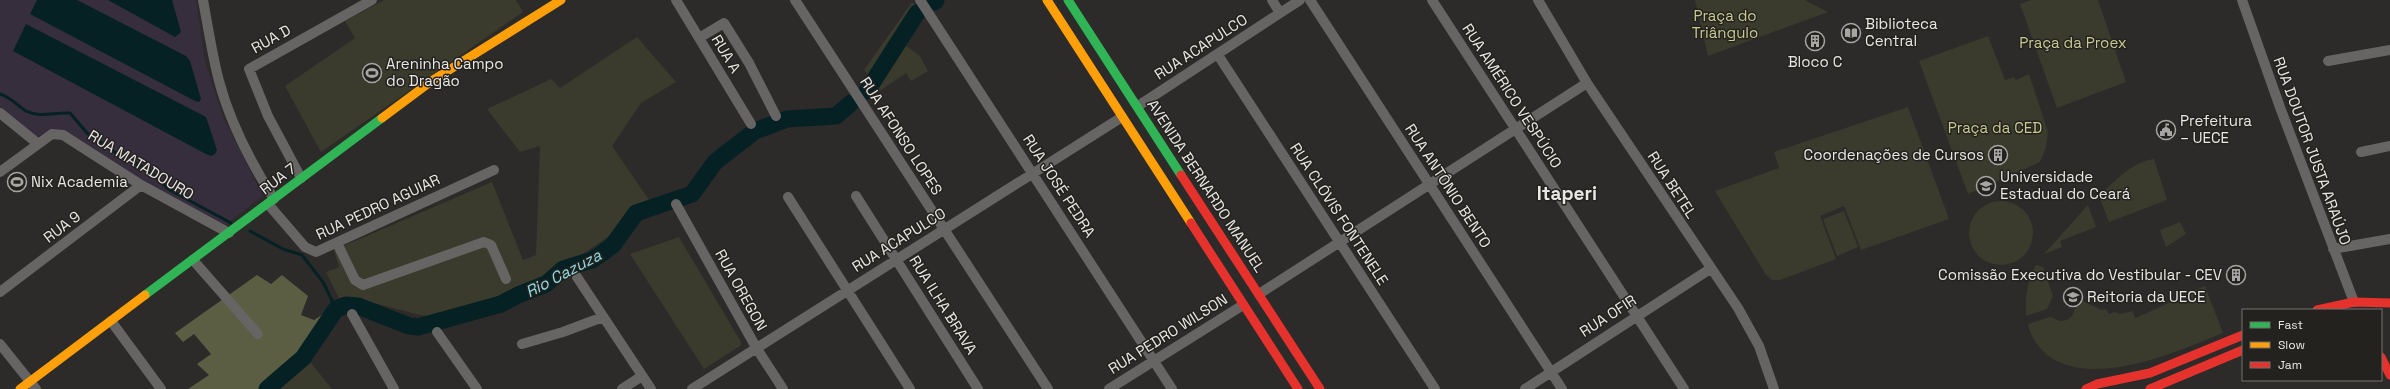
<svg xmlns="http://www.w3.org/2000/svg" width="2390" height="389" font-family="'Space Grotesk',sans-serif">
<rect width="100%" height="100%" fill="#2c2b29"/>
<!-- industrial -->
<path fill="#362e3c" d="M0 0H196L205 61 223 117 263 196 225 225 140 182 55 130 35 137 0 108Z"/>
<!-- green -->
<path fill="#3a3b2c" d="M384 0H516L523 12 321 152 285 86 355 38 345 21Z
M1695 0H1805L1828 12 1708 56Z
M2031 0H2098L2126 82 2057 108 2020 4Z
M912 2 921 15 902 43 920 56 928 71 911 81 906 73 872 96 863 84 870 78 864 70Z
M1988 36 2005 80 2014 77 2016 80 2029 74 2048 132 2046 147 2040 162 1968 194 1919 61Z
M637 37 676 82 641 103 612 146 649 200 634 208 618 228 605 239 554 273 487 303 437 317 420 315 370 302H341L326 272 339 267 334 250 492 182 523 260 536 255 540 146 520 152 487 109 551 79 560 88Z
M1908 107 1949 219 1861 250 1844 206 1820 216 1836 259 1780 280H1772L1766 275 1715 191 1779 168 1774 152Z
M2154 159 2167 200 2109 222 2099 196C2115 181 2131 162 2154 159Z
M1969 233a32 32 0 1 1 64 0a32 32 0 1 1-64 0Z
M2088 205 2096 227 2060 241 2062 247 2044 254Z
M1844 211 1858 247 1837 256 1823 219Z
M2180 222 2186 234 2166 247 2160 230Z
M679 237 741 342 740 346 704 369 630 254Z
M2036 265 2043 267 2053 296 2047 309 2026 316C2025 298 2027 281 2036 265Z
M2205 286 2223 333C2174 353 2093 389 2047 355 2037 345 2031 338 2028 324L2050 317 2060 321 2067 320 2072 316 2077 304 2083 301 2102 310 2106 309 2109 314 2114 312 2120 314 2133 311 2135 318C2160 308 2181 296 2205 286Z
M307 358 332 389H271Z"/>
<!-- forest -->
<path fill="#5c5e43" d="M257 275 271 284 282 275 308 296 301 315 314 320 328 311 293 361 261 389H188L209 375 197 364 211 354 194 334 183 342 175 333Z"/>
<!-- water -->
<path fill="#052124" d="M37 0H77L186 56 190 61 201 99 199 102 195 101 30 14Z
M108 0H172L181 32 175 37Z
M26 24 206 117 217 150 215 154 211 156 204 153 13 51Z"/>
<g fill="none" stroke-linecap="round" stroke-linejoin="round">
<!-- stream -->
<path stroke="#052124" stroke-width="3" d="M0 94C12 98 16 105 26 111 40 118 55 112 70 113L87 133 116 153 149 170 168 189 231 223
M250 231 283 249 302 255 323 282 336 309"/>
<!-- river -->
<path stroke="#052124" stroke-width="17" d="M935 2 936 0
M867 91 917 13
M267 389 303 358 336 309 346 305 358 306 409 326 418 327 501 304 518 295 546 284 563 269 592 260 601 254 613 245 636 213 692 194 715 162 755 131 787 119 836 116 851 103"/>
<!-- street -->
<path stroke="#666564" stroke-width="10" d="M203 0C208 27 212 54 219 81 230 122 251 163 274 199
M676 0 751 124
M795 0 1048 389
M920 0 1172 389
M1272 0 1280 13
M1310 0 1562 389
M1432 0 1684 389
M1538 0 1587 83 1738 308 1759 346 1774 389
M2242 0 2281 110 2354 302
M699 38 724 23 749 63 776 116
M1218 55 1435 389
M2328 61 2390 50
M1138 106 1300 0
M0 113 37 143
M2361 152 2390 146
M0 172 52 134 63 135 141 185 229 233
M301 178 268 116 249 69 372 0
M856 196 978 389
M788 197 910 389
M268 204 305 247 316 252 494 170
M676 204 757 349 783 389
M337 243 355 280 363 285 484 242 491 245 506 279
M2333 249 2390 239
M193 260 258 334
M577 277 651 389
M0 292 141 185
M1259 294 1587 83
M352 314 394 389
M111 321 161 389
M437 332 477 389
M0 344 36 389
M522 344 563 332 603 317
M622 389 642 376
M692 389 1122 117
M1109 389 1243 305
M1525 389 1710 269"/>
<!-- fast -->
<path stroke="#30b455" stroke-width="9" d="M1068 0 1181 175
M145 295 382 118"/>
<!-- slow -->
<path stroke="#ff9f0a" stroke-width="9" d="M1047 0 1191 223
M382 118 433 80 561 0
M20 389 145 295"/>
<!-- jam -->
<path stroke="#e5322d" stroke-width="9" d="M1181 175 1320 389
M1191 223 1298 389
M2317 310 2354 302 2390 303
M2381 357 2390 375
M2086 389 2097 384 2150 373 2243 335
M2150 389 2243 350"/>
</g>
<!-- icons -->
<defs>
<symbol id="library-ring" viewBox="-11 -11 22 22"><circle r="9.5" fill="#24221f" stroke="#a7a6a4" stroke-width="1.5"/><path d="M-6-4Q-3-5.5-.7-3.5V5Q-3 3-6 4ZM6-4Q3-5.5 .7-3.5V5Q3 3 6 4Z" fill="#a7a6a4"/></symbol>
<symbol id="building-ring" viewBox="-11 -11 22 22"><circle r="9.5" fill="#24221f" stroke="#a7a6a4" stroke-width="1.5"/><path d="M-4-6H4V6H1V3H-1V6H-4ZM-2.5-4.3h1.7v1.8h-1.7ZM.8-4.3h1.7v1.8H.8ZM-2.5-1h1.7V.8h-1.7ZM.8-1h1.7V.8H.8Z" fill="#a7a6a4"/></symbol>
<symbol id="stadium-ring" viewBox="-11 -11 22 22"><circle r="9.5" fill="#24221f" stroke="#a7a6a4" stroke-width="1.5"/><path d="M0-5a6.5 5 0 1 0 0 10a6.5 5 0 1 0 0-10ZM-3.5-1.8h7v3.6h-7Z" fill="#a7a6a4"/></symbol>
<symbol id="civic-ring" viewBox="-11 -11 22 22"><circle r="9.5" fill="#24221f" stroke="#a7a6a4" stroke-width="1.5"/><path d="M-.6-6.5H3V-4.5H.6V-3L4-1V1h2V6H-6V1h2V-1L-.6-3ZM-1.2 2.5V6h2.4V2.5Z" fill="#a7a6a4"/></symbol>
<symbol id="university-ring" viewBox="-11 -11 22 22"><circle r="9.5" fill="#24221f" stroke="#a7a6a4" stroke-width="1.5"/><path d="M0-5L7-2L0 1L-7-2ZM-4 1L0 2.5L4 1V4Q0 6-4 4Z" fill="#a7a6a4"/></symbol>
</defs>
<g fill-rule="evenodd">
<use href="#library-ring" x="1840" y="22" width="22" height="22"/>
<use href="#building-ring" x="1804" y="30" width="22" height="22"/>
<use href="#stadium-ring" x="361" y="62" width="22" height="22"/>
<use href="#civic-ring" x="2155" y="119" width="22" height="22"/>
<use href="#building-ring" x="1987" y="144" width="22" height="22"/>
<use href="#stadium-ring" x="6" y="171" width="22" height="22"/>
<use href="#university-ring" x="1975" y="175" width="22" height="22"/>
<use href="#building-ring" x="2225" y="264" width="22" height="22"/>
<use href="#university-ring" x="2062" y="286" width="22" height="22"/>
</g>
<g text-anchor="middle" stroke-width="3" stroke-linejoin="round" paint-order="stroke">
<!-- park labels -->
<g font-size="15" fill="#c8cb91" stroke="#24221f">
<text x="1725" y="21">Praça do<tspan x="1725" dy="17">Triângulo</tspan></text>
<text x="2073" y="48">Praça da Proex</text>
<text x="1995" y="133">Praça da CED</text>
</g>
<!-- poi labels -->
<g font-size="15" fill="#e9e8e6" stroke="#24221f" text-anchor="start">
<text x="1865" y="29">Biblioteca<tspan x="1865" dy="17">Central</tspan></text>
<text x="1815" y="67" text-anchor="middle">Bloco C</text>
<text x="386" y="69">Areninha Campo<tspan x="386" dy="17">do Dragão</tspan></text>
<text x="2180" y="126">Prefeitura<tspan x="2180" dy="17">– UECE</tspan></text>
<text x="1984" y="160" text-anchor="end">Coordenações de Cursos</text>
<text x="2000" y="182">Universidade<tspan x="2000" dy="17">Estadual do Ceará</tspan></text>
<text x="31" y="187">Nix Academia</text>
<text x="2222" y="280" text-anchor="end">Comissão Executiva do Vestibular - CEV</text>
<text x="2087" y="302">Reitoria da UECE</text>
</g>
<!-- street labels -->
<g font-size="15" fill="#e9e8e6" stroke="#24221f">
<text transform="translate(271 39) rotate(-29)" y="5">RUA D</text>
<text transform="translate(1201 47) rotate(-33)" y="5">RUA ACAPULCO</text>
<text transform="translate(726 54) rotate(59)" y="5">RUA A</text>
<text transform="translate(1512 96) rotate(57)" y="5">RUA AMÉRICO VESPÚCIO</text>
<text transform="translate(901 136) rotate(57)" y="5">RUA AFONSO LOPES</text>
<text transform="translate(2312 151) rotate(70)" y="5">RUA DOUTOR JUSTA ARAÚJO</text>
<text transform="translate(141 165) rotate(31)" y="5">RUA MATADOURO</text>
<text transform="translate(278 179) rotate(-37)" y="5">RUA 7</text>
<text transform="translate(1672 185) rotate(57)" y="5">RUA BETEL</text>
<text transform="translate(1059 186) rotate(57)" y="5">RUA JOSÉ PEDRA</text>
<text transform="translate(1206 186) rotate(57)" y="5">AVENIDA BERNARDO MANUEL</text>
<text transform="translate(1448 186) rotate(57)" y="5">RUA ANTÔNIO BENTO</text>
<text transform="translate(378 207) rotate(-25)" y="5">RUA PEDRO AGUIAR</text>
<text transform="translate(1339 214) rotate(57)" y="5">RUA CLÓVIS FONTENELE</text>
<text transform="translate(62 227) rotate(-37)" y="5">RUA 9</text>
<text transform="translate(899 240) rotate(-32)" y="5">RUA ACAPULCO</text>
<text transform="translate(741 290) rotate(61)" y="5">RUA OREGON</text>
<text transform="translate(943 305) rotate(58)" y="5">RUA ILHA BRAVA</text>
<text transform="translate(1608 316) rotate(-33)" y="5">RUA OFIR</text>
<text transform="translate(1168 334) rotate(-32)" y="5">RUA PEDRO WILSON</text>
</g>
<!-- water labels -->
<g font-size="16" font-style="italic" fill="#90dce5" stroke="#24221f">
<text transform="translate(563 273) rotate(-28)" y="6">Rio Cazuza</text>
</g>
<!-- district labels -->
<g font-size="19" font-weight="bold" fill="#e9e8e6" stroke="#24221f">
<text x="1567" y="200">Itaperi</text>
</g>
</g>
<!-- legend -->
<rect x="2242" y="309" width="140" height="72" fill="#24221f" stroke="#73716f"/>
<rect x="2250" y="322" width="20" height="6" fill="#30b455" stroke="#73716f"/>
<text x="2278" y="329" font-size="12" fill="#e9e8e6">Fast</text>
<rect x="2250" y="342" width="20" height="6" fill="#ff9f0a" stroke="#73716f"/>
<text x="2278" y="349" font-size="12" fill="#e9e8e6">Slow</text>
<rect x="2250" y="362" width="20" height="6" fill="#e5322d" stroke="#73716f"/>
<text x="2278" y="369" font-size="12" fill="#e9e8e6">Jam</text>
</svg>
